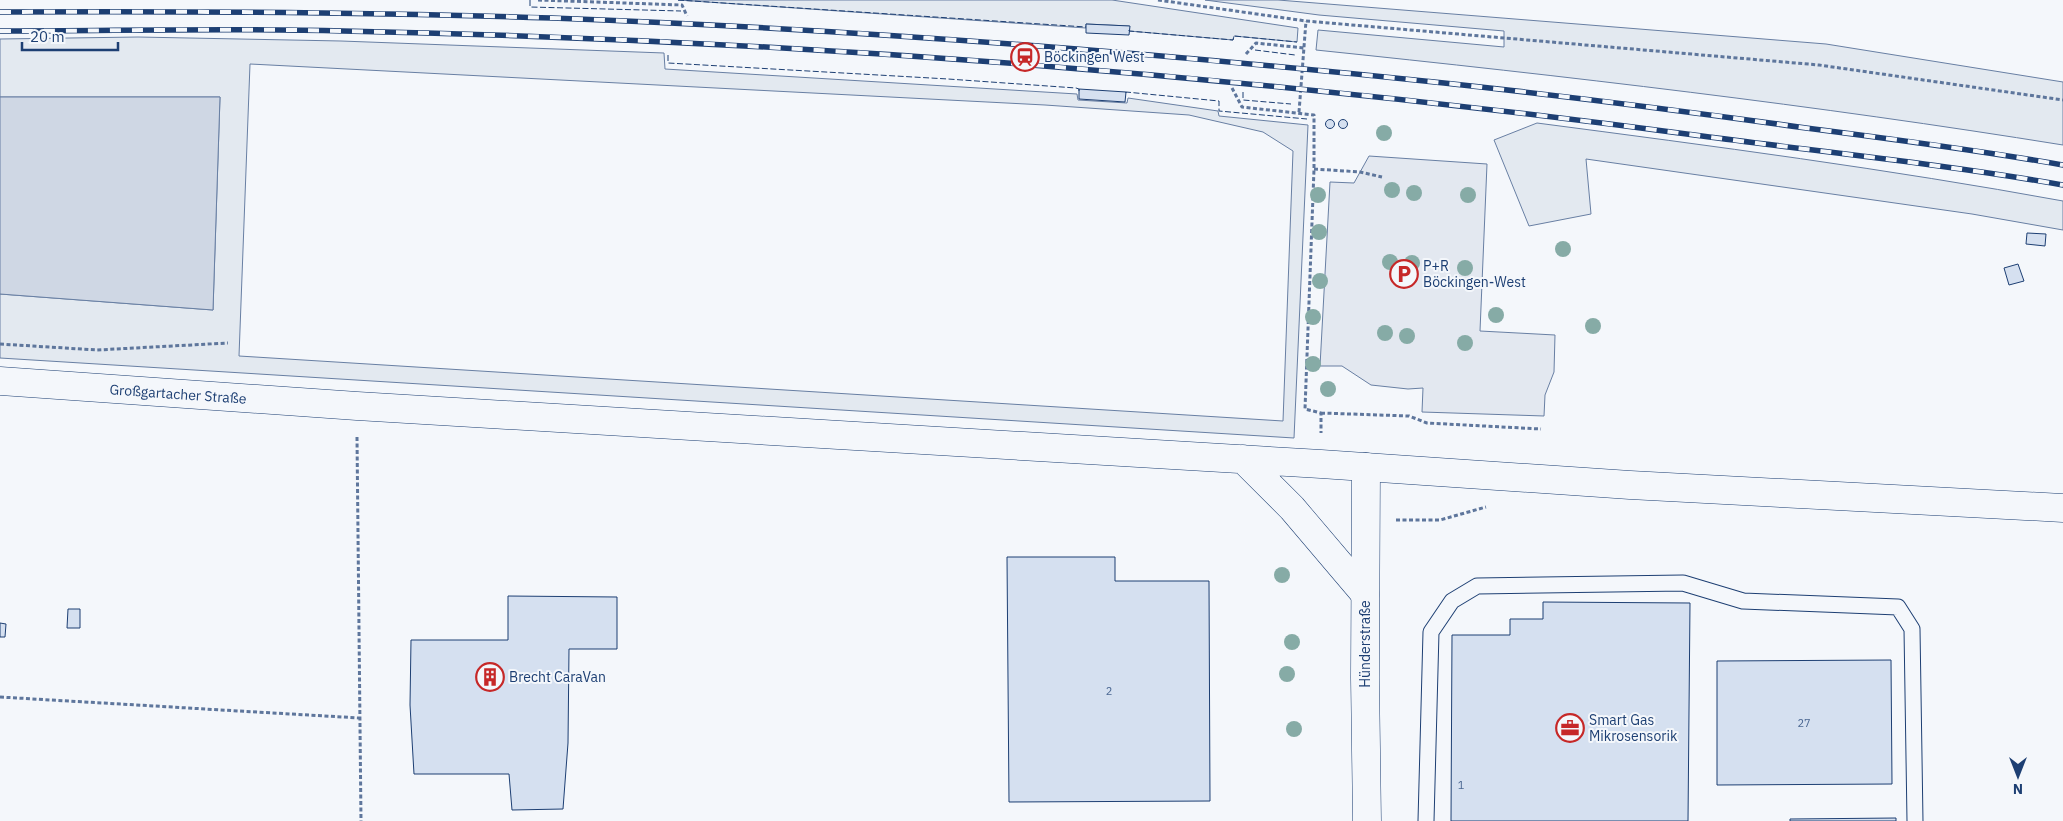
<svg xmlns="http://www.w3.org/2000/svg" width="2063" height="821" font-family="'IBM Plex Sans',sans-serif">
<rect width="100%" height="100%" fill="#f4f7fb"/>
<!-- green -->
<path fill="#e3e9f0" stroke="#687fa3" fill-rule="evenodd" d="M678 0H1112L1298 28 1297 42 1234 36 1233 40 1129 31V26L1086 24V28Z
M1205 0H1278L1826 44 2063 82V145C1815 105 1566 76 1316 50L1318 30 1504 47V31L1319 15Z
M138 37 341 41 664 53 665 69 1077 94 1078 100 1127 103 1128 98 1218 111 1219 116 1308 125 1294 438 0 358V294L213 310 220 97H0V39ZM250 64 1045 105 1189 115 1263 132 1293 151 1283 421 239 356Z
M1537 123C1713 146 1888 169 2063 201V230L1972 214 1586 159 1591 214 1529 226 1494 140Z"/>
<!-- parking -->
<path fill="#e3e8f0" stroke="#687fa3" d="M1369 156 1487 164 1480 331 1555 335 1554 372 1545 395 1544 416 1422 412 1423 388 1408 389 1371 385 1342 366H1320L1330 182 1354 183Z"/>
<!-- water -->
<path fill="#cfd7e4" stroke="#687fa3" d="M220 97 213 310 0 294V97Z"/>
<!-- building -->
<path fill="#d5e0f0" stroke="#1d3f73" d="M1086 24 1130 26 1129 35 1086 33Z
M1079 89 1126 92 1125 102 1079 99Z
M1325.5 124a4.5 4.5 0 1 1 9 0a4.5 4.5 0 1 1-9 0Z
M1338.5 124a4.5 4.5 0 1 1 9 0a4.5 4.5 0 1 1-9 0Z
M2027 233 2046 234 2045 246 2026 244Z
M2018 264 2024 281 2009 285 2004 268Z
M1007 557H1115V581H1209L1210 801 1009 802Z
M508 596 617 597V649H569L568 743 563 809 512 810 509 774H414L410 705 411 640H508Z
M1543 602 1690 603 1688 821H1451L1452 635H1510V619H1543Z
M68 609H80V628H67Z
M0 623 6 624 5 637H0Z
M1891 660 1892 784 1717 785V661Z
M1896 818V821H1790V819Z"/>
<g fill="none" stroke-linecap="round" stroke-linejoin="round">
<defs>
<path id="service" d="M1426 821 1431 632 1452 601 1477 586 1683 583 1743 601 1898 607 1912 629 1915 821"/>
<path id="minor" d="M1366 467 1365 678 1367 821"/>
<path id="primary" d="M0 381 357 406 1321 464 1630 485 2063 508
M1243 459 1292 508 1365 594"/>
</defs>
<!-- service casing -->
<use href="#service" stroke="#1d3f73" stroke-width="17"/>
<!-- minor casing -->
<use href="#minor" stroke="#1d3f73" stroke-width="29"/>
<!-- primary casing -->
<use href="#primary" stroke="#1d3f73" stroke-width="29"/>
<!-- path -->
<path stroke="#5e769c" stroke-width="3" stroke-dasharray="4 2.5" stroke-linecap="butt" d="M538 0 682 5 687 16
M1158 0 1306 21 1819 65 2063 100
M1246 54 1256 43 1304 48
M1232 88 1242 107 1314 115V169L1305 409 1321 413V433
M1299 112 1306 21
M1314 169 1360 172 1382 177
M0 344 97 350 228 343
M1321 413 1409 416 1427 423 1541 429
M357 437 361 821
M1396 520H1440L1486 507
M0 697 359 718"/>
<!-- service -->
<use href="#service" stroke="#f4f7fb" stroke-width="15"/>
<!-- minor -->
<use href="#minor" stroke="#f4f7fb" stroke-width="28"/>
<!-- primary -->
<use href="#primary" stroke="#f4f7fb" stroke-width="28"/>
<defs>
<path id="rail" d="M0 12C184 11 368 12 552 18 850 29 1147 52 1444 83 1565 96 1685 111 1806 128 1892 139 1977 150 2063 165
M0 31C114 31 229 28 343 31 798 40 1252 76 1702 136 1823 152 1943 164 2063 185"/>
</defs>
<!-- rail casing -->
<use href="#rail" stroke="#1d3f73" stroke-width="5.5"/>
<!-- rail -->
<use href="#rail" stroke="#f4f7fb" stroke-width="4" stroke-dasharray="11" stroke-linecap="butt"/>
<!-- fence -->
<path stroke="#1d3f73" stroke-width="1" stroke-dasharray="6 2.5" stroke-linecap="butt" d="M530 0V7L681 11
M678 0 1086 27
M1129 30V31L1233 40 1234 36 1297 42
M1255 50 1295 55
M668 55V63L948 79 1076 88 1079 89V91
M1243 92V100L1291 104
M1126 93V92L1219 101V111L1307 119"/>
</g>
<!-- trees -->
<g fill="#86aba6">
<circle cx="1384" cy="133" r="8"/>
<circle cx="1392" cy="190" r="8"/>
<circle cx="1414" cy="193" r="8"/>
<circle cx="1318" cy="195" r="8"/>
<circle cx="1468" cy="195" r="8"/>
<circle cx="1319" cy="232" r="8"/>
<circle cx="1563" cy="249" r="8"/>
<circle cx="1390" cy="262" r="8"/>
<circle cx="1412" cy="263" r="8"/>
<circle cx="1465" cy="268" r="8"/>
<circle cx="1320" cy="281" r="8"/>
<circle cx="1496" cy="315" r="8"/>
<circle cx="1313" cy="317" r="8"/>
<circle cx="1593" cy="326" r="8"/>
<circle cx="1385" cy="333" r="8"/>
<circle cx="1407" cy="336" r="8"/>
<circle cx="1465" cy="343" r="8"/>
<circle cx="1313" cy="364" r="8"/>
<circle cx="1328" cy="389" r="8"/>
<circle cx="1282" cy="575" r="8"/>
<circle cx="1292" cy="642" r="8"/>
<circle cx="1287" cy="674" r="8"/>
<circle cx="1294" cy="729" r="8"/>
</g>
<!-- icons -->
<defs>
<symbol id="station-ring" viewBox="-11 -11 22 22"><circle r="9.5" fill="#f4f7fb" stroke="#c62828" stroke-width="1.5"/><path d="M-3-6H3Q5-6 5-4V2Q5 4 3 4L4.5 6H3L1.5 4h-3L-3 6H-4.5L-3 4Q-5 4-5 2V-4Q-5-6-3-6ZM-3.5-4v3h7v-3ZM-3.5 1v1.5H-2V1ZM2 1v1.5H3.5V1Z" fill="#c62828"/></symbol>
<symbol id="parking-ring" viewBox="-11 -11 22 22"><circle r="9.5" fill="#f4f7fb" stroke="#c62828" stroke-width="1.5"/><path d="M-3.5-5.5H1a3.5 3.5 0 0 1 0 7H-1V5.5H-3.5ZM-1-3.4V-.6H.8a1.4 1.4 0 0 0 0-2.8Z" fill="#c62828"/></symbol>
<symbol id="building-ring" viewBox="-11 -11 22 22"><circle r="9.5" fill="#f4f7fb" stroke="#c62828" stroke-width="1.5"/><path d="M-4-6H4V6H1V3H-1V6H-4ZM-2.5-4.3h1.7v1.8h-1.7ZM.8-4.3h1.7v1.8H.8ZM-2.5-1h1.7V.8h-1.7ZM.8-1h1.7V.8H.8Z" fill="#c62828"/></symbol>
<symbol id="office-ring" viewBox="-11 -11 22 22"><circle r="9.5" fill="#f4f7fb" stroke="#c62828" stroke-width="1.5"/><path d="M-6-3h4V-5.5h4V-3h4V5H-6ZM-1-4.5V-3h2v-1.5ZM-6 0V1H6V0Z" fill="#c62828"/></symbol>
</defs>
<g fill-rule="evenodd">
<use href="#station-ring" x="1009" y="41" width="32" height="32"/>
<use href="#parking-ring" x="1388" y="258" width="32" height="32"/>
<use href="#building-ring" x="474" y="661" width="32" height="32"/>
<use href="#office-ring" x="1554" y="712" width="32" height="32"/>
</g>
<g text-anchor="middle" stroke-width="4" stroke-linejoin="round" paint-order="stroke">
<!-- number labels -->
<g font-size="11" fill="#4b6792">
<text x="1109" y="695">2</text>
<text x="1804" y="727">27</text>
<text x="1461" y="789">1</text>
</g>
<!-- poi labels -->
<g font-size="14" fill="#1d3f73" stroke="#f4f7fb" text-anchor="start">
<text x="1044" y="62">Böckingen West</text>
<text x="1423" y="271">P+R<tspan x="1423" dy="16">Böckingen-West</tspan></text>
<text x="509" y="682">Brecht CaraVan</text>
<text x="1589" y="725">Smart Gas<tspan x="1589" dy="16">Mikrosensorik</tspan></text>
</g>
<!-- street labels -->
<g font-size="14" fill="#1d3f73" stroke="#f4f7fb">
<text transform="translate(178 394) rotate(4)" y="5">Großgartacher Straße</text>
<text transform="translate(1365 644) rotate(-90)" y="5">Hünderstraße</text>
</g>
</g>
<!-- north arrow -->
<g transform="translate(2018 776) rotate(180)" stroke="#f4f7fb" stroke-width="4" paint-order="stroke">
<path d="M0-4L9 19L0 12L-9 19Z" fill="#1d3f73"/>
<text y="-8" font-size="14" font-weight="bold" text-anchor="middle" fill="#1d3f73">N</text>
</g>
<!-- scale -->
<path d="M22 42v8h96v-8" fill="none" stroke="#1d3f73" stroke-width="2.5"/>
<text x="30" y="42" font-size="15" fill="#1d3f73" stroke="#f4f7fb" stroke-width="4" paint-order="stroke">20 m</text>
</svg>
